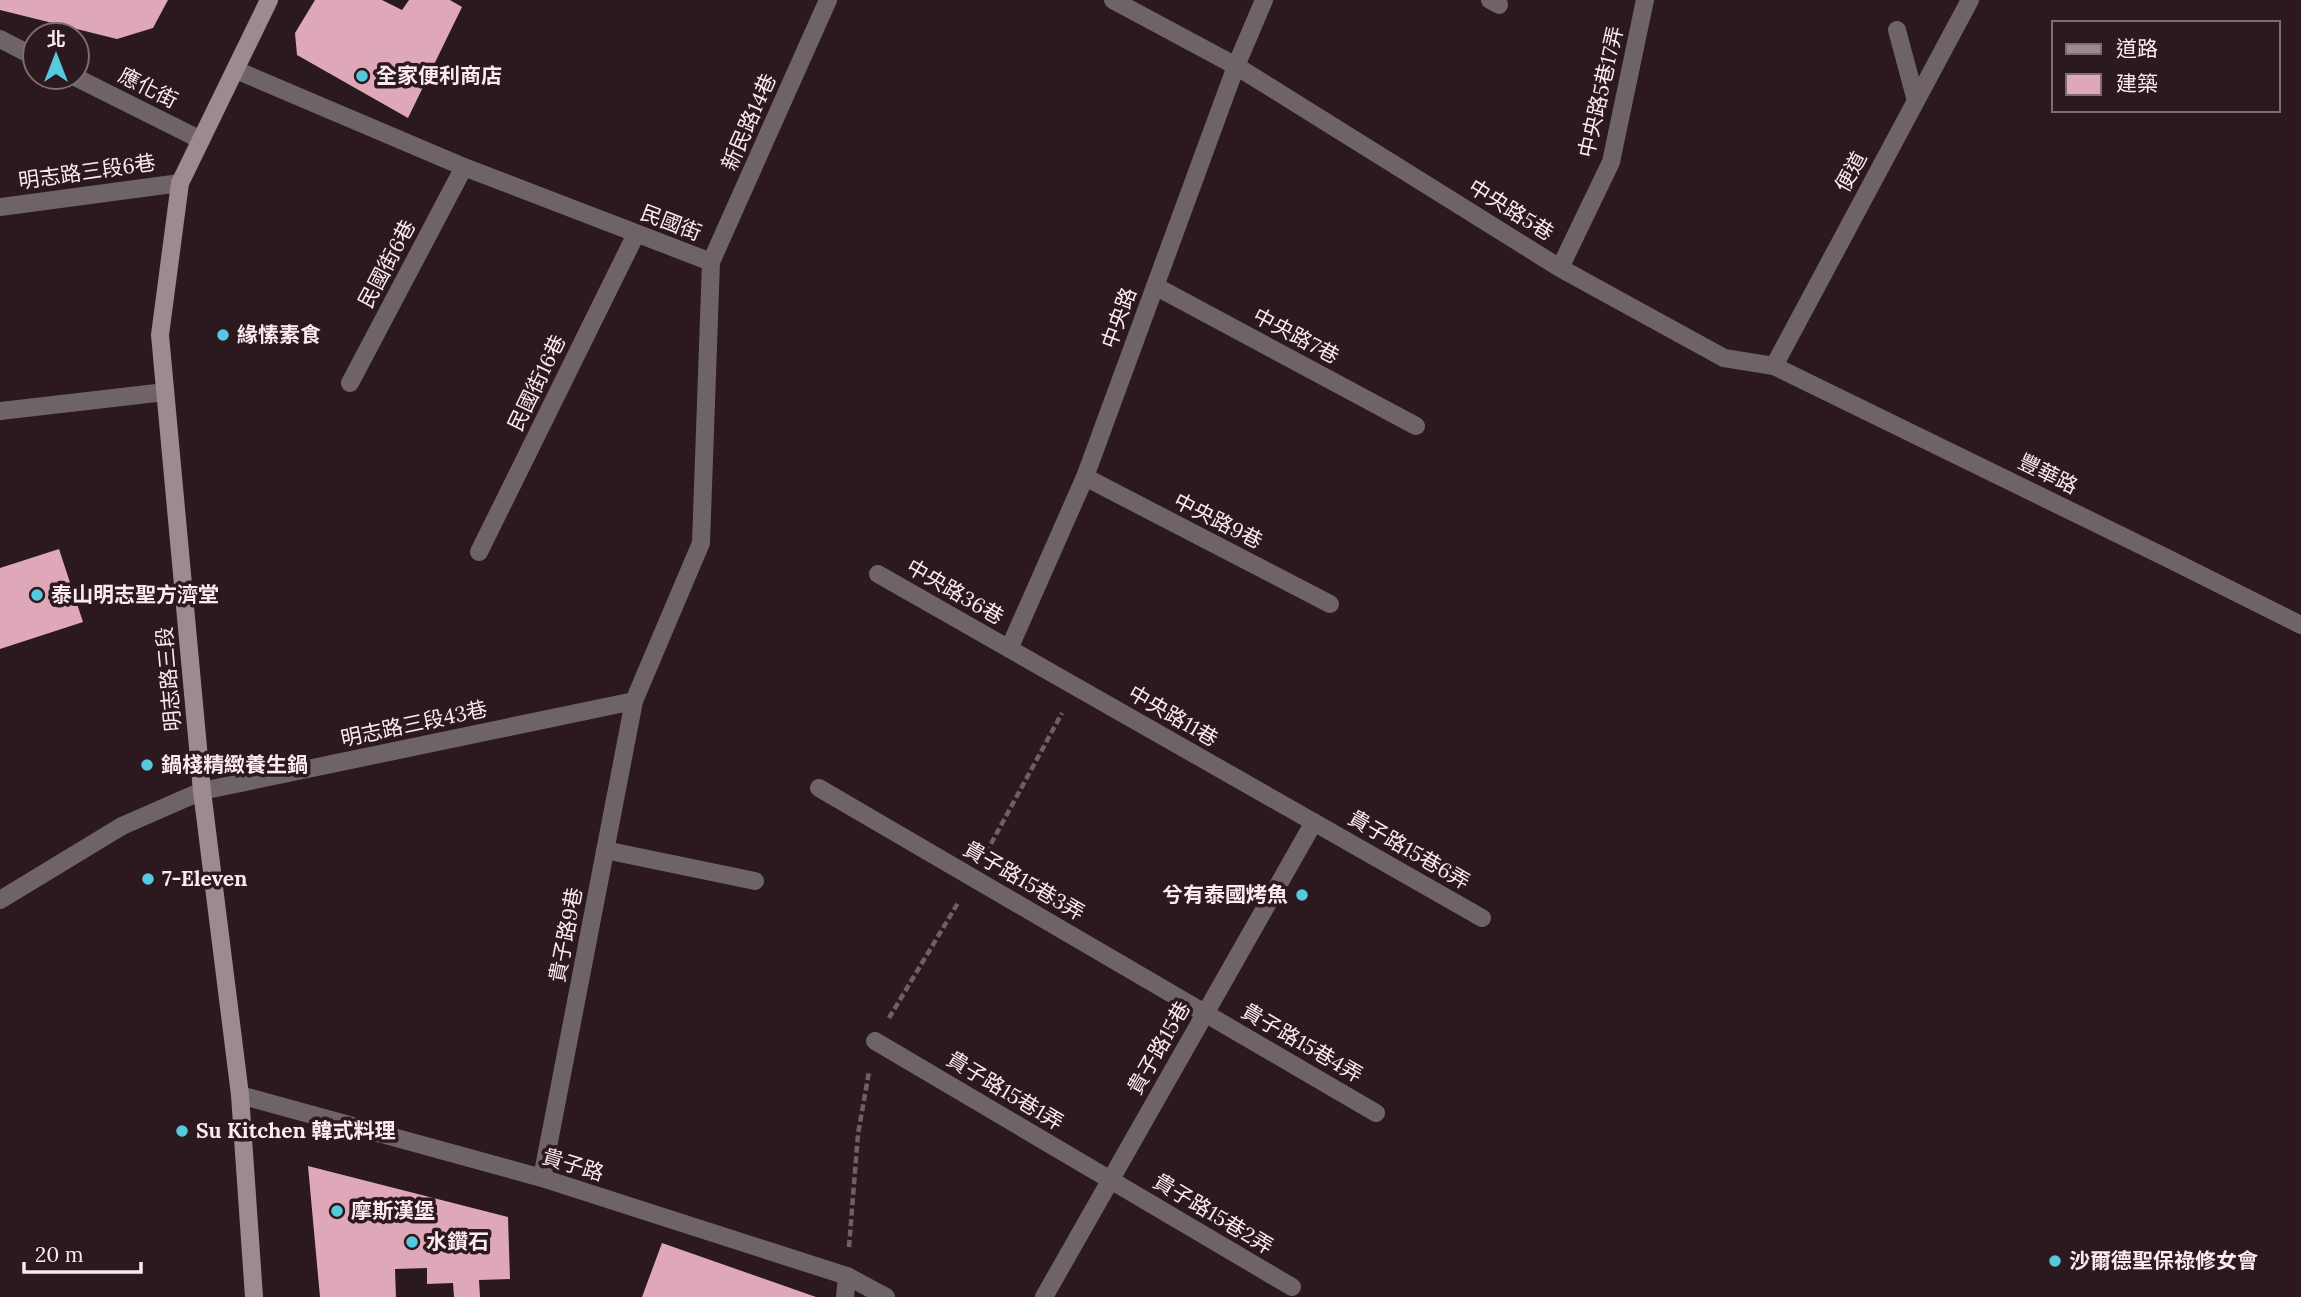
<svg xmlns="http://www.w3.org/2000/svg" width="2301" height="1297" font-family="Lora,'Noto Sans TC',serif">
<rect width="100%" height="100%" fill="#2c181f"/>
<!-- building -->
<path fill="#dea8b8" d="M0 0H168L153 28 117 39 0 10Z
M315 0H382L402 10 409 0H450L462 7 408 118 297 55 295 33Z
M59 549 83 622 0 649V568Z
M308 1166 508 1217 510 1279 479 1280 480 1297H454L453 1283 427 1284V1268L395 1269 396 1297H320Z
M662 1243 816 1297H642Z"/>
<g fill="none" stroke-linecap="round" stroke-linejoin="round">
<!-- path -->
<path stroke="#715e64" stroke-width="4.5" stroke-dasharray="7 3.5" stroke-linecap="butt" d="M986 853 1062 713
M889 1018 958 903
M849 1247 858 1134 869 1072"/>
<!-- service -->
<path stroke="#6e6366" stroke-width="18" d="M1113 0 1236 66 1560 268 1724 358 1774 366 1970 0
M1490 0 1499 5
M1897 30 1916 101
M0 39 35 57
M236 70 464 167 711 262 701 543 634 701 542 1178
M75 77 201 140
M0 207 180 183
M711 262 828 0
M1560 268 1611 162 1645 0
M1155 286 1416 426
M350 383 464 167
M0 411 165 392
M1085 477 1330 604
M479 552 636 234
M878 574 1482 918
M1009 649 1085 477 1236 66 1264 0
M819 788 1376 1113
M605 850 755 881
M0 900 122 826 202 791 634 701
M875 1041 1292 1287
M845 1297 847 1276
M1044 1297 1314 822"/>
<!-- minor -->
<path stroke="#6e6366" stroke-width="18" d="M1774 366 2169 559 2301 625"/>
<!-- tertiary -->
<path stroke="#6e6366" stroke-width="18" d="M240 1095 542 1178 847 1276 886 1297"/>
<!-- secondary -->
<path stroke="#9c8a8f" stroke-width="18" d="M254 1297 240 1095 202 791 160 335 180 183 269 0"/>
</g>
<!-- markers -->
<g fill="#55cadf" stroke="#2c181f" stroke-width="2.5">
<circle cx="362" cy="76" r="7"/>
<circle cx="223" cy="335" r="7"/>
<circle cx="37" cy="595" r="7"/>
<circle cx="147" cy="765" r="7"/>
<circle cx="148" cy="879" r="7"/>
<circle cx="1302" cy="895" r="7"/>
<circle cx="182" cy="1131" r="7"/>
<circle cx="337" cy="1211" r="7"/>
<circle cx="412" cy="1242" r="7"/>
<circle cx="2055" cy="1261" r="7"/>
</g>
<g text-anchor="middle" stroke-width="7" stroke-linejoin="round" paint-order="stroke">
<!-- poi labels -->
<g font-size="21" font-weight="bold" fill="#f9eaee" stroke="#2c181f" text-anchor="start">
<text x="376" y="83">全家便利商店</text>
<text x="237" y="342">緣愫素食</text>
<text x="51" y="602">泰山明志聖方濟堂</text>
<text x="161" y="772">鍋棧精緻養生鍋</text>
<text x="162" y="886">7-Eleven</text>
<text x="1288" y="902" text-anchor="end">兮有泰國烤魚</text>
<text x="196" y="1138">Su Kitchen 韓式料理</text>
<text x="351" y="1218">摩斯漢堡</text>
<text x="426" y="1249">水鑽石</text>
<text x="2069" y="1268">沙爾德聖保祿修女會</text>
</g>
<!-- street labels -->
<g font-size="21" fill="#f9eaee" stroke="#2c181f">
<text transform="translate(148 88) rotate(27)" y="7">應化街</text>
<text transform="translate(1601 92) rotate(-77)" y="7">中央路5巷17弄</text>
<text transform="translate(749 122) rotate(-66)" y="7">新民路14巷</text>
<text transform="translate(87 172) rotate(-8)" y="7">明志路三段6巷</text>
<text transform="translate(1851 172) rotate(-62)" y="7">便道</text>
<text transform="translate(1511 210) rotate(32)" y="7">中央路5巷</text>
<text transform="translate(671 223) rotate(21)" y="7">民國街</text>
<text transform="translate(387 264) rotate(-62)" y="7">民國街6巷</text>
<text transform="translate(1119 318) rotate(-70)" y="7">中央路</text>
<text transform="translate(1296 336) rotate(28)" y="7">中央路7巷</text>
<text transform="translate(537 383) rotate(-64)" y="7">民國街16巷</text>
<text transform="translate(2048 474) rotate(26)" y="7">豐華路</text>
<text transform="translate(1218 521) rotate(27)" y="7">中央路9巷</text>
<text transform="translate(955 592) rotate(30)" y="7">中央路36巷</text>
<text transform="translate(169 679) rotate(-95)" y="7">明志路三段</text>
<text transform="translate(1173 716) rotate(30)" y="7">中央路11巷</text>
<text transform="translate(414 724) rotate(-12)" y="7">明志路三段43巷</text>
<text transform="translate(1409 850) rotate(30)" y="7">貴子路15巷6弄</text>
<text transform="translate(1024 881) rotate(30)" y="7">貴子路15巷3弄</text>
<text transform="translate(566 935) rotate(-79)" y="7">貴子路9巷</text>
<text transform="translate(1302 1043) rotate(30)" y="7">貴子路15巷4弄</text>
<text transform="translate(1159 1048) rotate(-60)" y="7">貴子路15巷</text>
<text transform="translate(1005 1091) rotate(31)" y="7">貴子路15巷1弄</text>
<text transform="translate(573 1165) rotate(17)" y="7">貴子路</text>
<text transform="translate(1213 1214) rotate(31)" y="7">貴子路15巷2弄</text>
</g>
</g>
<!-- legend -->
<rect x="2052" y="21" width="228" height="91" fill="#2c181f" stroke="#7e6c72" stroke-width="2"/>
<rect x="2066" y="44" width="35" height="10" fill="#9c8a8f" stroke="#7e6c72" stroke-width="2"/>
<text x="2116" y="56" font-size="21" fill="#f9eaee">道路</text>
<rect x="2066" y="74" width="35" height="21" fill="#dea8b8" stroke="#7e6c72" stroke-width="2"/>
<text x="2116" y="91" font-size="21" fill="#f9eaee">建築</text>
<!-- north arrow -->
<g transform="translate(56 56)"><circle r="33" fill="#2c181f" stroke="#7e6c72" stroke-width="2"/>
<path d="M0-5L12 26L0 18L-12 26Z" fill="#55cadf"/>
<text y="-10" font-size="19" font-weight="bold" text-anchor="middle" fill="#f9eaee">北</text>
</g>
<!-- scale -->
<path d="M24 1262v10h117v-10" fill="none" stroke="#f9eaee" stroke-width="3.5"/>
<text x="35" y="1262" font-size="21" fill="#f9eaee" stroke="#2c181f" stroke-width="5" paint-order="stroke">20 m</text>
</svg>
